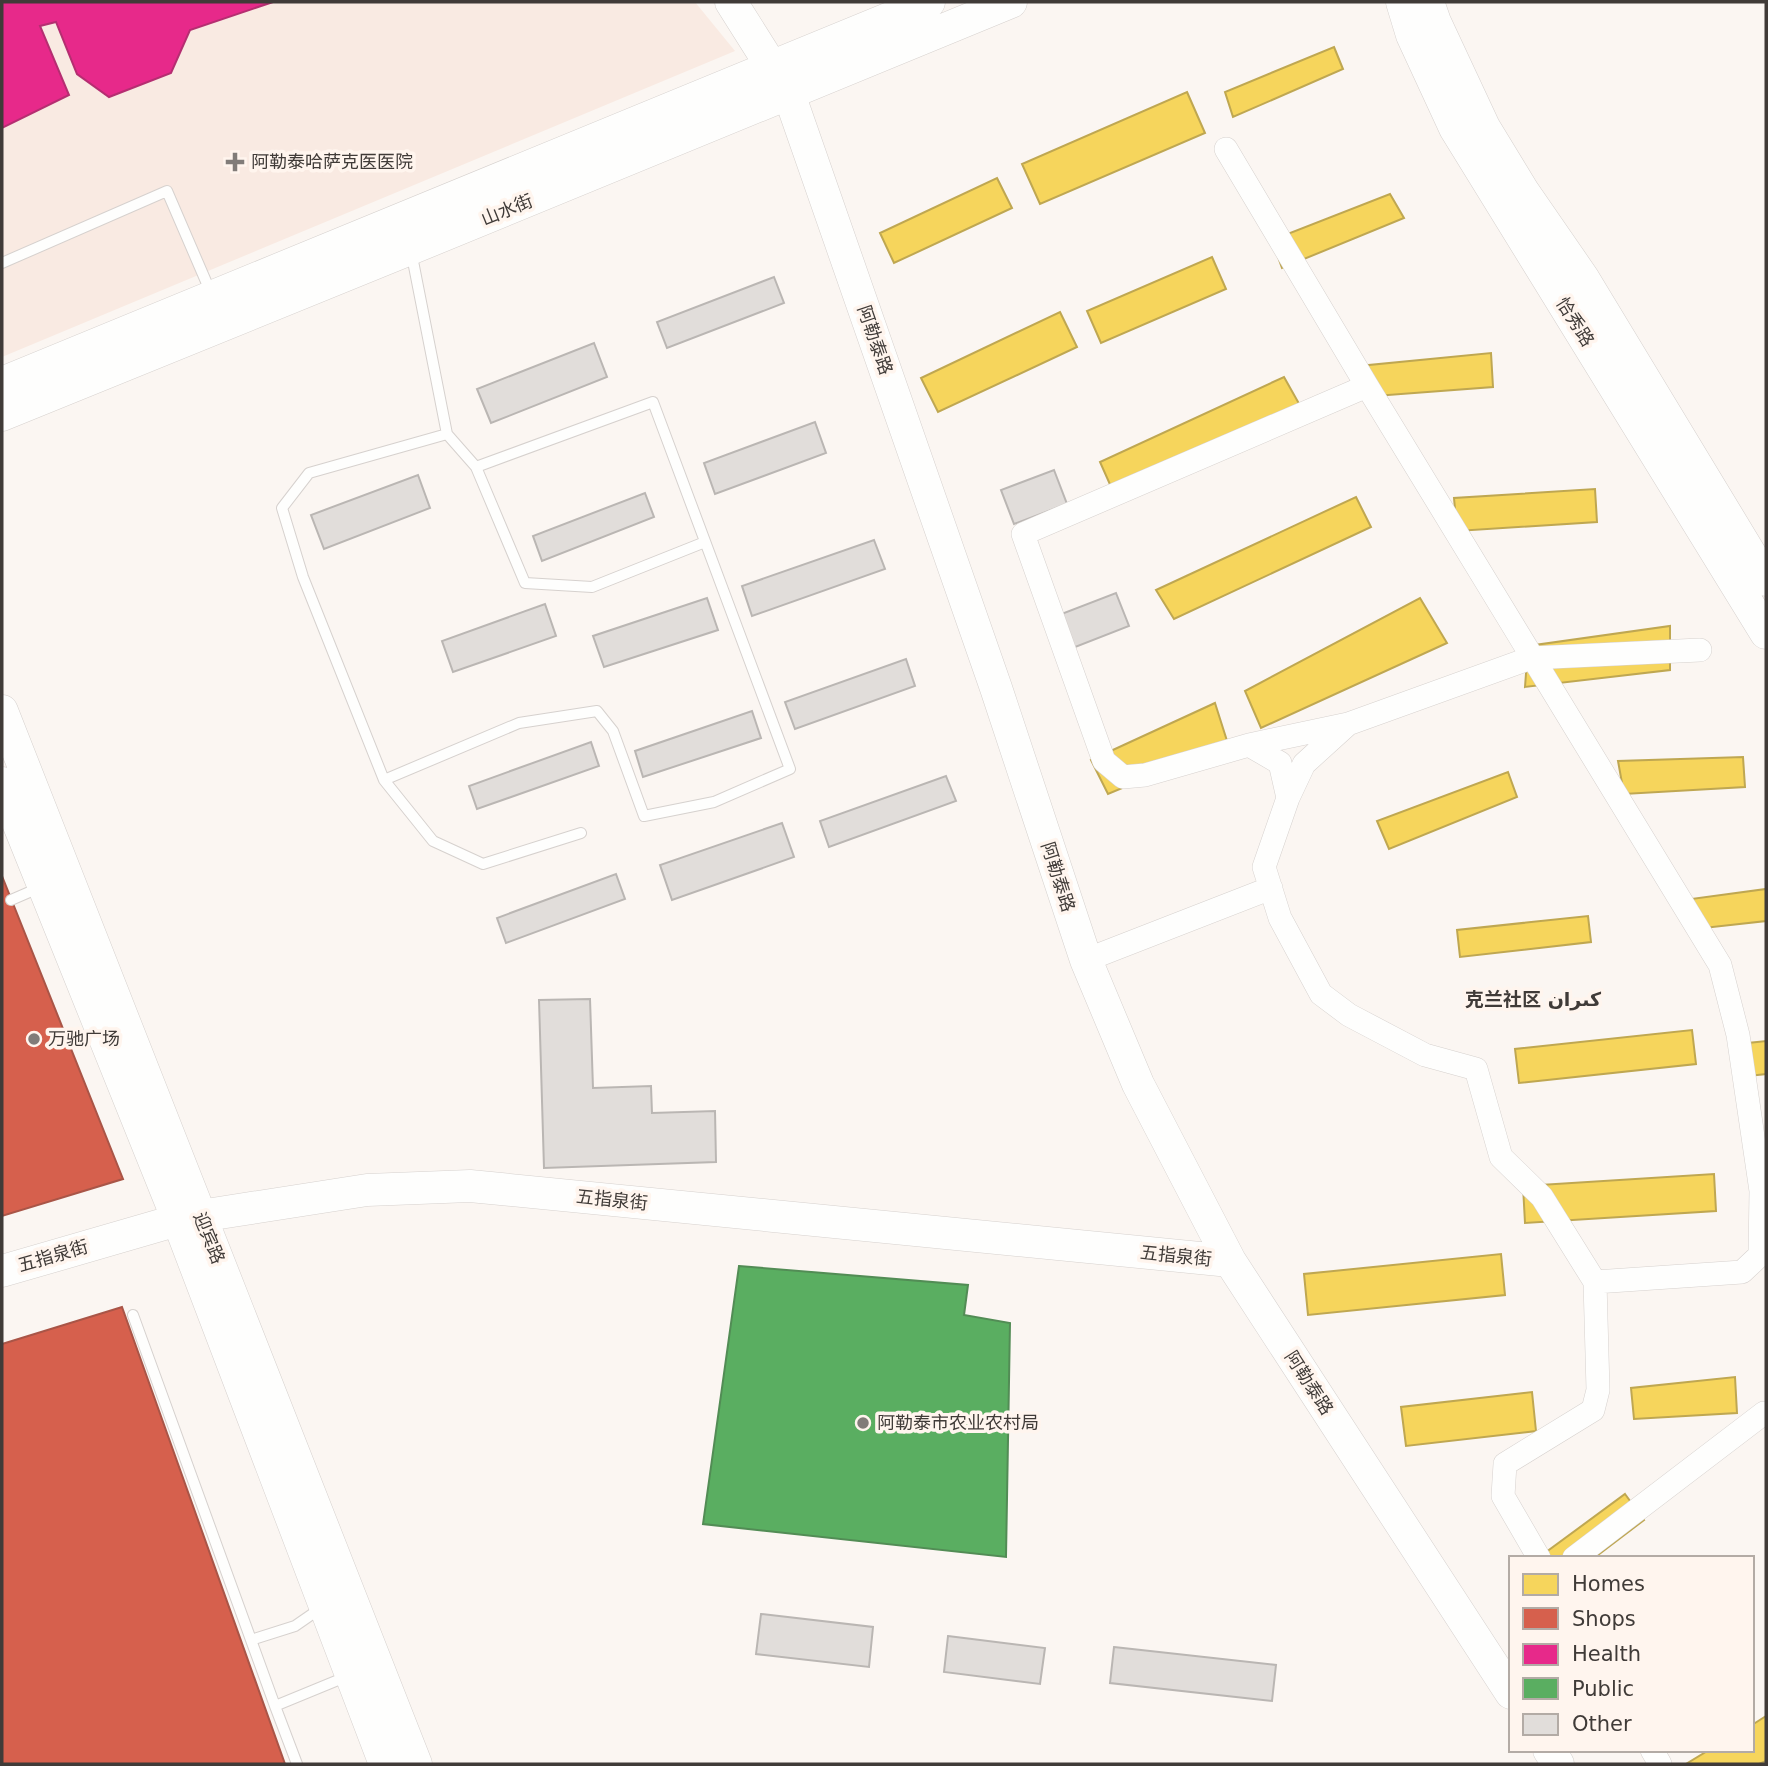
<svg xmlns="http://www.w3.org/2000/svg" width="1768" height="1766" font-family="'DejaVu Sans','Noto Naskh Arabic','Noto Sans SC',sans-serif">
<rect width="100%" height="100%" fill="#fbf6f2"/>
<!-- medical -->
<path fill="#f9eae2" d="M2 2H695L735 51 2 357Z"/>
<!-- homes -->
<path fill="#f6d55c" stroke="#bfa751" stroke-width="2" d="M1334 47 1343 69 1233 117 1225 92Z
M1187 92 1205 133 1040 204 1022 164Z
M997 178 1012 208 894 263 880 233Z
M1390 194 1404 218 1282 268 1272 240Z
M1212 257 1226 289 1101 343 1087 311Z
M1060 312 1077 347 938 412 921 378Z
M1491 353 1493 387 1362 397 1359 366Z
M1284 377 1302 409 1112 489 1100 462Z
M1595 489 1597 522 1457 531 1454 498Z
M1356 497 1371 527 1174 619 1156 590Z
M1420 598 1447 643 1261 728 1245 691Z
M1670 626V670L1525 687 1528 646Z
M1215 703 1228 744 1108 794 1091 760Z
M1743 757 1745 787 1624 794 1618 761Z
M1508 772 1517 797 1389 849 1377 821Z
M1766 889V921L1695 929 1691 899Z
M1588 916 1591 942 1460 957 1457 930Z
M1692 1030 1696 1064 1519 1083 1515 1049Z
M1766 1041V1074L1749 1076 1748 1043Z
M1714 1174 1716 1211 1525 1223 1523 1186Z
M1501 1254 1505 1295 1308 1315 1304 1274Z
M1735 1377 1737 1413 1634 1419 1631 1388Z
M1532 1392 1536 1431 1406 1446 1401 1407Z
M1625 1494 1644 1520 1594 1558H1538Z
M1766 1716V1761L1759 1764H1686L1709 1750H1752V1725Z"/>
<!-- shops -->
<path fill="#d6604d" stroke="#a95547" stroke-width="2" d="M2 876 123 1179 2 1216Z
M122 1307 285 1764H2V1344Z"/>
<!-- health -->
<path fill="#e7298a" stroke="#b52e71" stroke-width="2" d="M2 2H273L190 30 171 73 109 97 77 74 56 22 40 26 69 95 2 128Z"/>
<!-- public -->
<path fill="#5aae61" stroke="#528c55" stroke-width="2" d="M739 1266 968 1285 964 1315 1010 1323 1006 1557 703 1524Z"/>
<!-- building -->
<path fill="#e1ddda" stroke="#bab6b3" stroke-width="2" d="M774 277 784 303 667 348 657 322Z
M594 343 607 377 491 423 477 389Z
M815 422 826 453 715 494 704 463Z
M1054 470 1067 504 1014 524 1001 490Z
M418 475 430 508 324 549 311 515Z
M645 493 654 517 542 561 533 536Z
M874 540 885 569 752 616 742 586Z
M1116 593 1129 626 1065 651 1051 618Z
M707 598 718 630 604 667 593 636Z
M545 604 556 636 453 672 442 641Z
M906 659 915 686 795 729 785 702Z
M752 711 761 738 643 777 635 751Z
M591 742 599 766 477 809 469 786Z
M946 776 956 801 829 847 820 821Z
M782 823 794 857 672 900 660 865Z
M616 874 625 899 506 943 497 918Z
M590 999 593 1088 651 1086 652 1113 715 1111 716 1162 544 1168 539 1000Z
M761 1614 873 1627 869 1667 756 1654Z
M948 1636 1045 1648 1040 1684 944 1672Z
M1114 1647 1276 1665 1272 1701 1110 1683Z"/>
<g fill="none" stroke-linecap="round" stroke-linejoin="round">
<defs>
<path id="lane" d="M2 263 167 191 211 293
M447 434 309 473 282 508 303 577 384 780 433 841 483 864 581 833
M476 467 525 583 592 587 705 542
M384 780 519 723 597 711 613 731 644 816 714 802 790 769 653 402 476 467 447 434 411 251
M11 900 41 887
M133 1315 275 1706
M251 1640 295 1626 321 1608
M297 1764 275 1706 348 1676"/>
<path id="street" d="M1226 149 1367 386 1720 965 1738 1035 1761 1191H1766
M1700 650 1531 658 1348 724 1304 764 1288 798 1264 867 1280 918 1321 994 1349 1015 1425 1055 1476 1069 1501 1157 1542 1197 1595 1282 1742 1272 1760 1255 1761 1191
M1348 724 1249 745 1145 775 1123 777 1104 761 1023 534 1367 386
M1249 745 1280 763 1288 798
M1086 960 1271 888
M1539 1558 1503 1496 1505 1464 1593 1410 1598 1390 1595 1282
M1574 1558 1764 1413H1766
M1652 1750 1660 1764"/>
<path id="secondary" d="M731 2 789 94 996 688 1086 960 1138 1084 1230 1261 1511 1693
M1402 2 1412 35 1455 128 1766 633
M1428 2 1435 22 1484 127 1523 191 1583 278 1766 580
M2 383 929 2
M2 415 410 249 1011 2
M2 711 416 1764
M2 783 178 1220 385 1764
M2 1271 178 1220 200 1216 367 1190 470 1186 1230 1261
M1549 1750 1558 1764"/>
</defs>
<!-- lane casing -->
<use href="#lane" stroke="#d6d1ce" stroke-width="12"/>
<!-- street casing -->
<use href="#street" stroke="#d6d1ce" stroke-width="24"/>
<!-- secondary casing -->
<use href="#secondary" stroke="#d6d1ce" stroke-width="33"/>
<!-- lane -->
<use href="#lane" stroke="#fefefd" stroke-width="10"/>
<!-- street -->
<use href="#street" stroke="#fefefd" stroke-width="23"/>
<!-- secondary -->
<use href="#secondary" stroke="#fefefd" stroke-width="32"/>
</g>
<!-- markers -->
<g fill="#817c79" stroke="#fff5ee" stroke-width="2.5">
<path d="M231.5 151.5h7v7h7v7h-7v7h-7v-7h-7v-7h7z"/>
<circle cx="34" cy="1039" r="7"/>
<circle cx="863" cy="1423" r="7"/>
</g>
<g text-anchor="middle" stroke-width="7" stroke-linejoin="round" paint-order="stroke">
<!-- poi labels -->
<g font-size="18" fill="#403b38" stroke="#fff5ee" text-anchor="start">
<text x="251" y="168">阿勒泰哈萨克医医院</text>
<text x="48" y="1045">万驰广场</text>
<text x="877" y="1429">阿勒泰市农业农村局</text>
</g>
<!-- street labels -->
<g font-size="18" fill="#403b38" stroke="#fff5ee">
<text transform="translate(507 210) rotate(-22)" y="6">山水街</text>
<text transform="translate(1575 322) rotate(58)" y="6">恰秀路</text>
<text transform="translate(875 340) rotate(71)" y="6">阿勒泰路</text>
<text transform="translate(1058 877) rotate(72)" y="6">阿勒泰路</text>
<text transform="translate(612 1200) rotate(6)" y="6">五指泉街</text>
<text transform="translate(209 1238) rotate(68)" y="6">迎宾路</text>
<text transform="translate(53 1256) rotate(-16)" y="6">五指泉街</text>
<text transform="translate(1176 1256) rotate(6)" y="6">五指泉街</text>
<text transform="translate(1309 1383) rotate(57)" y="6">阿勒泰路</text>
</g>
<!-- neighbourhood labels -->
<g font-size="19" font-weight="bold" fill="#403b38" stroke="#fff5ee">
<text x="1533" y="1006">克兰社区 كىران</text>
</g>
</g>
<!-- border -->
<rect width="1768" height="1766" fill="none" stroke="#403b38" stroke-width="7"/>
<!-- legend -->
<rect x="1509" y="1556" width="245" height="196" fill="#fff5ee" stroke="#b3aba5" stroke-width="2"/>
<rect x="1523" y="1574" width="35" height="21" fill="#f6d55c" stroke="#b3aba5" stroke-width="2"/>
<text x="1572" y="1591" font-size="21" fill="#403b38">Homes</text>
<rect x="1523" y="1608" width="35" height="21" fill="#d6604d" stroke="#b3aba5" stroke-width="2"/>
<text x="1572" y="1626" font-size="21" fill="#403b38">Shops</text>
<rect x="1523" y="1644" width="35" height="21" fill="#e7298a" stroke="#b3aba5" stroke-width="2"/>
<text x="1572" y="1661" font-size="21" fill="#403b38">Health</text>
<rect x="1523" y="1678" width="35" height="21" fill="#5aae61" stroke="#b3aba5" stroke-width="2"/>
<text x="1572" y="1696" font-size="21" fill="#403b38">Public</text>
<rect x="1523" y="1714" width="35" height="21" fill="#e1ddda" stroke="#b3aba5" stroke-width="2"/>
<text x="1572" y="1731" font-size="21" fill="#403b38">Other</text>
</svg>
